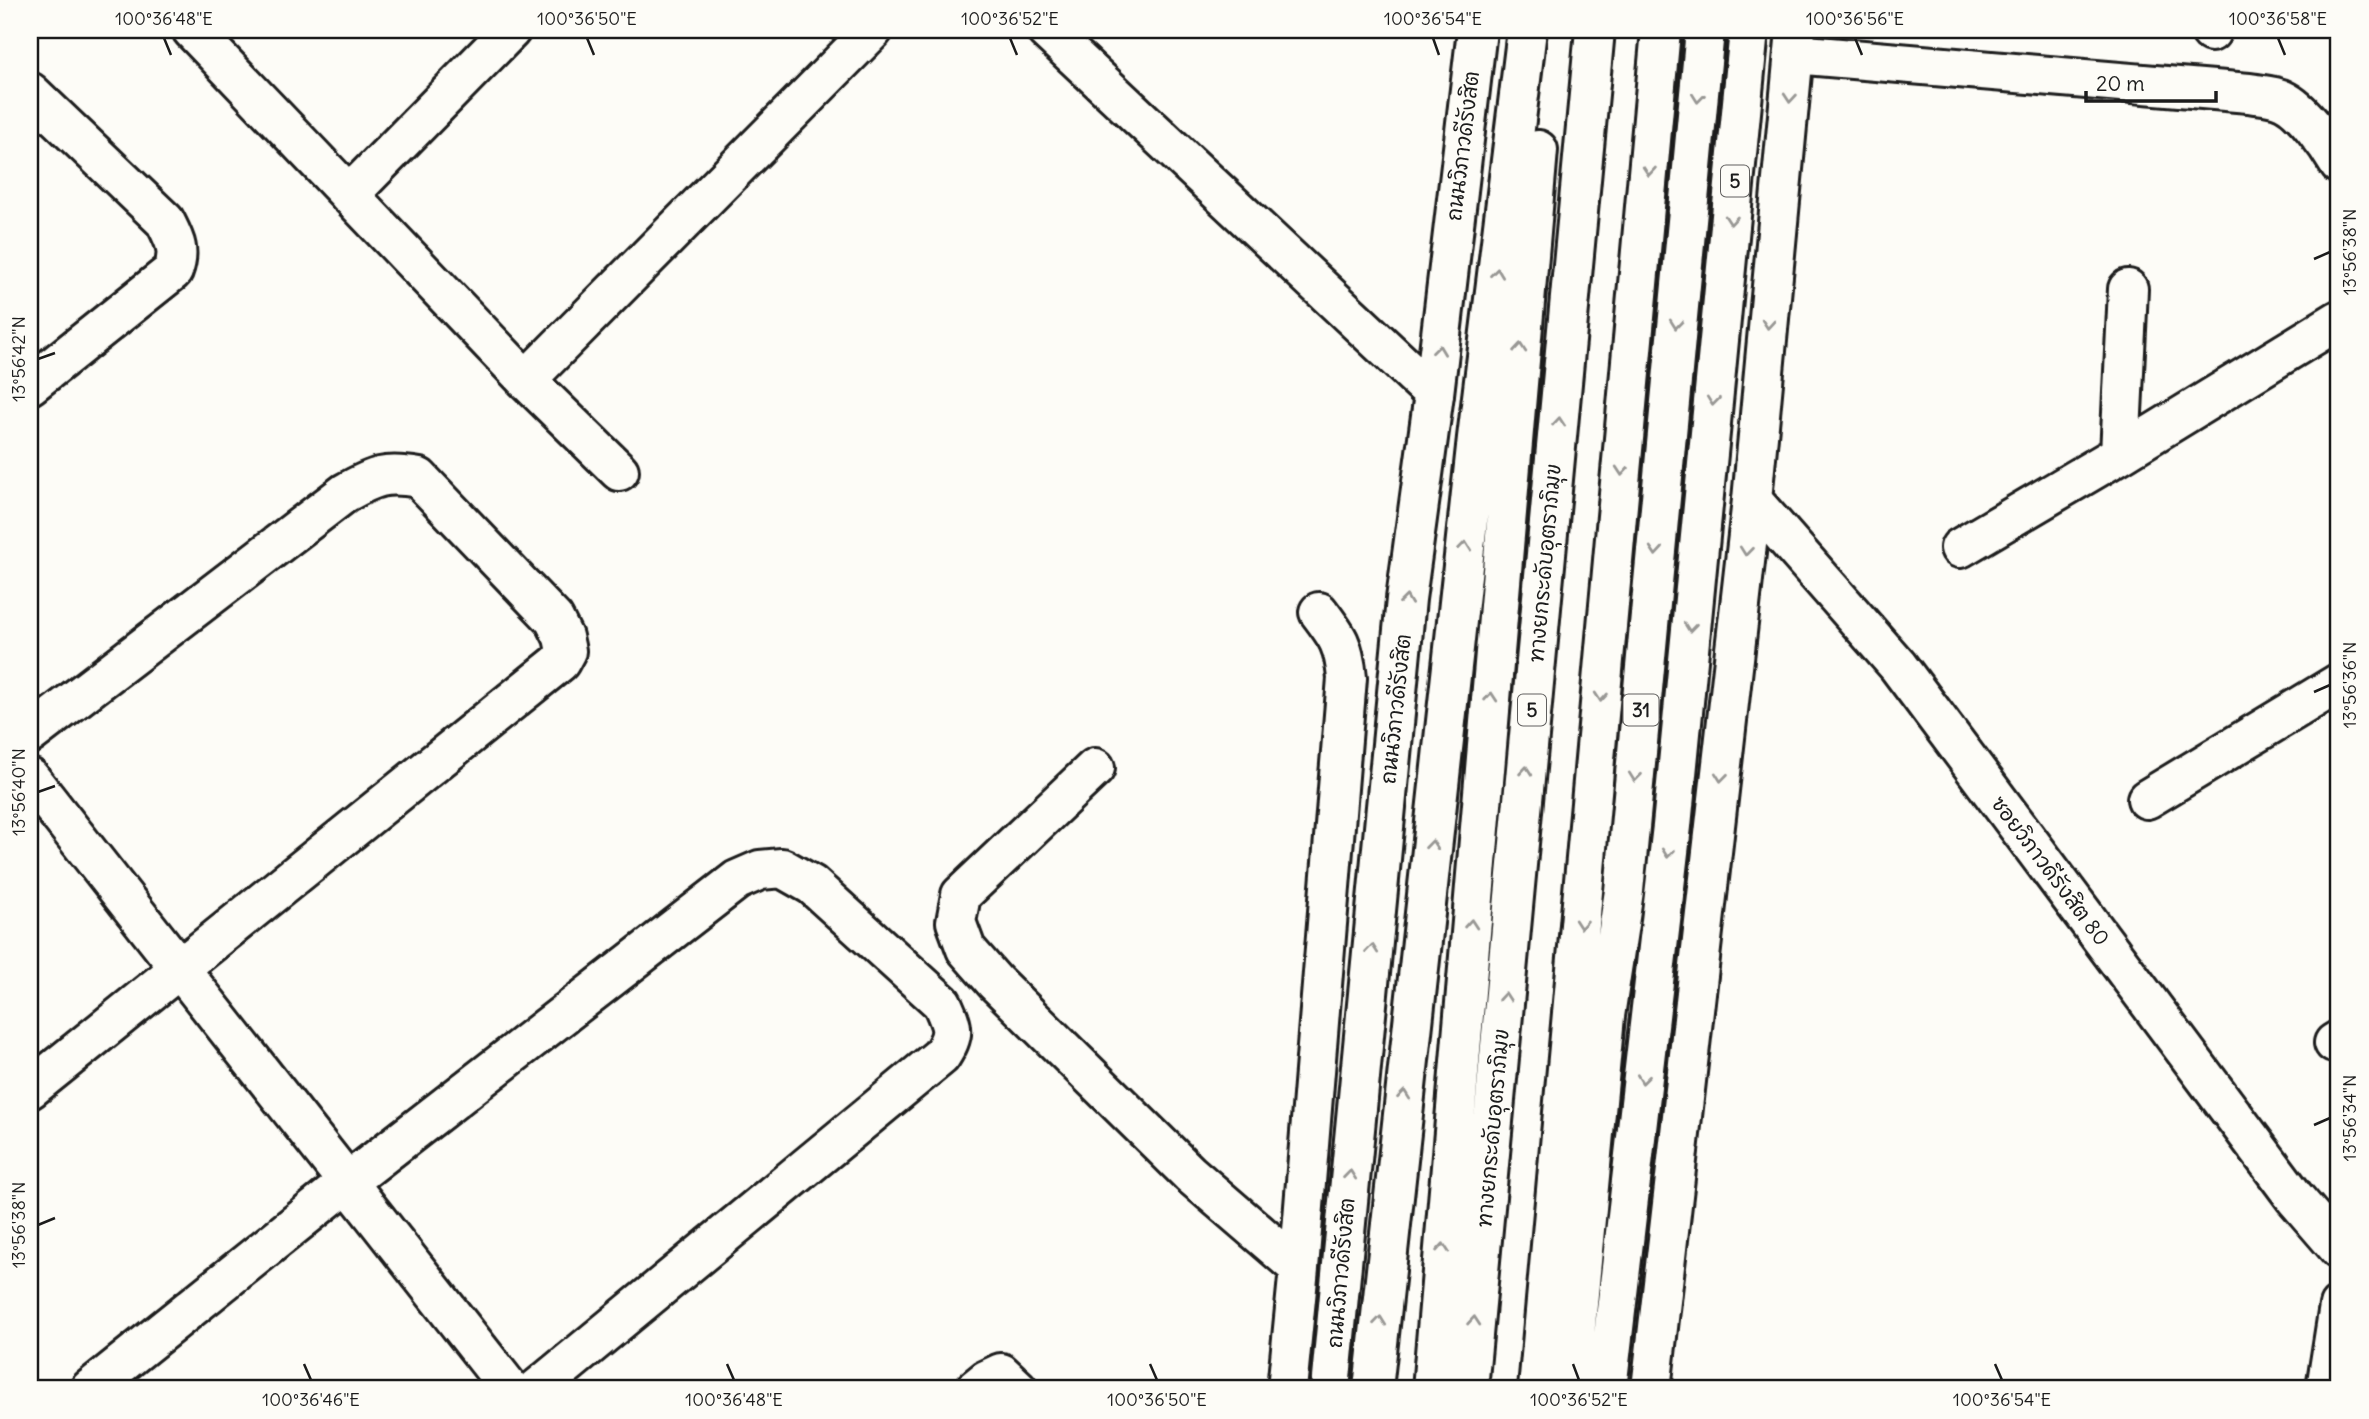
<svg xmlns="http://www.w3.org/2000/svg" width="2369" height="1419" font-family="Delius,'Playpen Sans Thai',sans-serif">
<rect width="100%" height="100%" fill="#fdfcf7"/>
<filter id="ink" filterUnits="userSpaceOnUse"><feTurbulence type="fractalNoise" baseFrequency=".0143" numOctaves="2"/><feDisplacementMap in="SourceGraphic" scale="14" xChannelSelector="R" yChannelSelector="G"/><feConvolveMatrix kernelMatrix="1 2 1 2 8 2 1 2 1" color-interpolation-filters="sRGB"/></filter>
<g filter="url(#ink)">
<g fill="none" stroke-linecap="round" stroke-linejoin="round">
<defs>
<path id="minor" d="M192 30 526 380 619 471
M1046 30 1434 394
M2211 32V30
M1794 54 2249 93C2260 95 2273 95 2283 100 2303 109 2328 145 2339 164
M30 92 165 221C174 239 181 250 173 271L30 385
M349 195 511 30
M526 380 873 30
M2120 454 2128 289
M1752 500 1898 666 2295 1198 2339 1249
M1960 548 2120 454 2339 320
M30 734 345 493C375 476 385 472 419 478L554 619 563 637 566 651 560 662 30 1089
M1095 768 961 895 956 922 966 949 995 982 1190 1174 1299 1268
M30 778 510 1389
M2147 799 2339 683
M2334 1043 2339 1040
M90 1389 348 1182 737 880 760 870 782 868 812 885 942 1003C953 1028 956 1032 941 1056L537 1389
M975 1389 986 1380 1001 1373 1018 1389
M1287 1389 1299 1268 1347 678C1344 645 1338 637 1319 612
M2326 1389 2339 1306"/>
<path id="major" d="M1330 1389 1406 599 1434 394 1477 30
M1651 1389 1752 500 1796 30"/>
<path id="highway" d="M1373 1389 1477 438 1527 30
M1432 1389 1538 150
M1468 1389 1595 30
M1538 1389 1661 30
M1570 1389 1605 1016 1624 891 1705 30
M1607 1389 1672 826 1749 30"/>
</defs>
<!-- minor casing -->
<use href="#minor" stroke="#1c1c1c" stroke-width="44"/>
<!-- major casing -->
<use href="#major" stroke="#1c1c1c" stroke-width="44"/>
<!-- highway casing -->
<use href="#highway" stroke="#1c1c1c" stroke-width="44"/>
<!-- minor -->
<use href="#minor" stroke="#fdfcf7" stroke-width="38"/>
<!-- major -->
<use href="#major" stroke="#fdfcf7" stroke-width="38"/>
<!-- highway -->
<use href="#highway" stroke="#fdfcf7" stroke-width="38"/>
</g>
<!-- one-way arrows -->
<defs><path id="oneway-chevron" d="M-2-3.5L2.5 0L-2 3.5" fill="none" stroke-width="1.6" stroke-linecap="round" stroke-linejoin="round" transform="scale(1.75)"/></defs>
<g stroke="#989794">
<use href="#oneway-chevron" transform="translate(1698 98) rotate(96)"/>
<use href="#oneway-chevron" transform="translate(1790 98) rotate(95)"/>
<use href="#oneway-chevron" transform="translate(1649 171) rotate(95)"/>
<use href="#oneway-chevron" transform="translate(1731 220) rotate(95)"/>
<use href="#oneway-chevron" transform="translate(1497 273) rotate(-83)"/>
<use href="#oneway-chevron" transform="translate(1676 324) rotate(96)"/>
<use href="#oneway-chevron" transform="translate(1768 324) rotate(95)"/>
<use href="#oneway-chevron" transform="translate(1520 348) rotate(-85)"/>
<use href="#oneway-chevron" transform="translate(1439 350) rotate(-83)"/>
<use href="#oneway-chevron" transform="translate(1713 401) rotate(96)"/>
<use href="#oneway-chevron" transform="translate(1559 422) rotate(-85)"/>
<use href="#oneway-chevron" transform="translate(1622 471) rotate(95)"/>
<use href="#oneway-chevron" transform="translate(1465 546) rotate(-84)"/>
<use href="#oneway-chevron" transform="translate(1656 551) rotate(95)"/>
<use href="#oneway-chevron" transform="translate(1746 551) rotate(96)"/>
<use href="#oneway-chevron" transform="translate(1406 600) rotate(-83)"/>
<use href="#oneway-chevron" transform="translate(1690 627) rotate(96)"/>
<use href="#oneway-chevron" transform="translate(1491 697) rotate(-85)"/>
<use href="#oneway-chevron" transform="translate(1601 697) rotate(95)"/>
<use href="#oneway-chevron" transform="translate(1526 771) rotate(-85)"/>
<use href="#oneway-chevron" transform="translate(1635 777) rotate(96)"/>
<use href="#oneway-chevron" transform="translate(1721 777) rotate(96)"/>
<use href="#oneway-chevron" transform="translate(1432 845) rotate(-84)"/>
<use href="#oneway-chevron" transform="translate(1668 853) rotate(96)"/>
<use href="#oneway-chevron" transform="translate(1471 924) rotate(-85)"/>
<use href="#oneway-chevron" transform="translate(1581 924) rotate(95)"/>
<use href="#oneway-chevron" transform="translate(1372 949) rotate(-84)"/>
<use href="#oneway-chevron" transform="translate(1505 997) rotate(-85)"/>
<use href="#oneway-chevron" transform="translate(1643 1079) rotate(97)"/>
<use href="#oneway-chevron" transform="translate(1404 1095) rotate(-84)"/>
<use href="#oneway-chevron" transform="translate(1350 1175) rotate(-84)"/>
<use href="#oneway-chevron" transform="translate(1443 1248) rotate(-85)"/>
<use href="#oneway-chevron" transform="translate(1380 1321) rotate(-84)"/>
<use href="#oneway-chevron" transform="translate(1474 1321) rotate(-85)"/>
</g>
</g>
<!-- ticks -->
<path fill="none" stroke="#1c1c1c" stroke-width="2.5" d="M164 38 171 55M587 38 594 55M1010 38 1017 55M1433 38 1439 55M1855 38 1862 55M2278 38 2285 55M2314 259 2330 252M38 359 55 353M2314 692 2330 685M38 792 55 786M2314 1125 2330 1118M38 1225 55 1218M304 1364 311 1380M727 1364 734 1380M1150 1364 1157 1380M1573 1364 1579 1380M1995 1364 2002 1380"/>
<g text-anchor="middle" stroke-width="5" stroke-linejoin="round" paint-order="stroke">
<!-- shield labels -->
<g fill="#fdfcf7" stroke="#605f5e" stroke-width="2">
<rect x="1721" y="165.5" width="28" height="31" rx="5"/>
<rect x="1518" y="694.5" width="28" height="31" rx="5"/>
<rect x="1623.5" y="694.5" width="35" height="31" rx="5"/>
</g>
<g font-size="19" font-weight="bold" fill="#1c1c1c">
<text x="1735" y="188">5</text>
<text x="1532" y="717">5</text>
<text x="1641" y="717">31</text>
</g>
<!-- street labels -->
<g font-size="21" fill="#1c1c1c" stroke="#fdfcf7">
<text transform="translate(1463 146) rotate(-83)" y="7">ถนนวิภาวดีรังสิต</text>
<text transform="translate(1545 563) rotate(-85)" y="7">ทางยกระดับอุตราภิมุข</text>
<text transform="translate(1396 709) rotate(-84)" y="7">ถนนวิภาวดีรังสิต</text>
<text transform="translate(2050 871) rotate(53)" y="7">ซอยวิภาวดีรังสิต 80</text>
<text transform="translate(1493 1128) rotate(-85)" y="7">ทางยกระดับอุตราภิมุข</text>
<text transform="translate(1341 1273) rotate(-85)" y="7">ถนนวิภาวดีรังสิต</text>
</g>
</g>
<!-- margin -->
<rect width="2369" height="1419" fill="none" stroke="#fdfcf7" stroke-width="77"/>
<!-- scale -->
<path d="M2086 91v10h130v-10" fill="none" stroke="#1c1c1c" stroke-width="3.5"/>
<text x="2096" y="91" font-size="21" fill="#1c1c1c" stroke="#fdfcf7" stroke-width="5" paint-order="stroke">20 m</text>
<rect x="38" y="38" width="2292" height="1342" fill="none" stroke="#1c1c1c" stroke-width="2.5"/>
<g font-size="18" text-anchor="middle" fill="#1c1c1c">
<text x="164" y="25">100°36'48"E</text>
<text x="587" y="25">100°36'50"E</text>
<text x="1010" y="25">100°36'52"E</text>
<text x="1433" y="25">100°36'54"E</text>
<text x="1855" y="25">100°36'56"E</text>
<text x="2278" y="25">100°36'58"E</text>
<text transform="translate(2350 252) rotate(-90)" y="6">13°56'38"N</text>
<text transform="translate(19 359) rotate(-90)" y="6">13°56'42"N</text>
<text transform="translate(2350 685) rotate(-90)" y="6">13°56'36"N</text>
<text transform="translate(19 792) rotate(-90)" y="6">13°56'40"N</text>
<text transform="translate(2350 1118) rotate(-90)" y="6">13°56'34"N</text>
<text transform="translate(19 1225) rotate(-90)" y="6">13°56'38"N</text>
<text x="311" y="1406">100°36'46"E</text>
<text x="734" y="1406">100°36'48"E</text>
<text x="1157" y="1406">100°36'50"E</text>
<text x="1579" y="1406">100°36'52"E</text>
<text x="2002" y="1406">100°36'54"E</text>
</g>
</svg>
